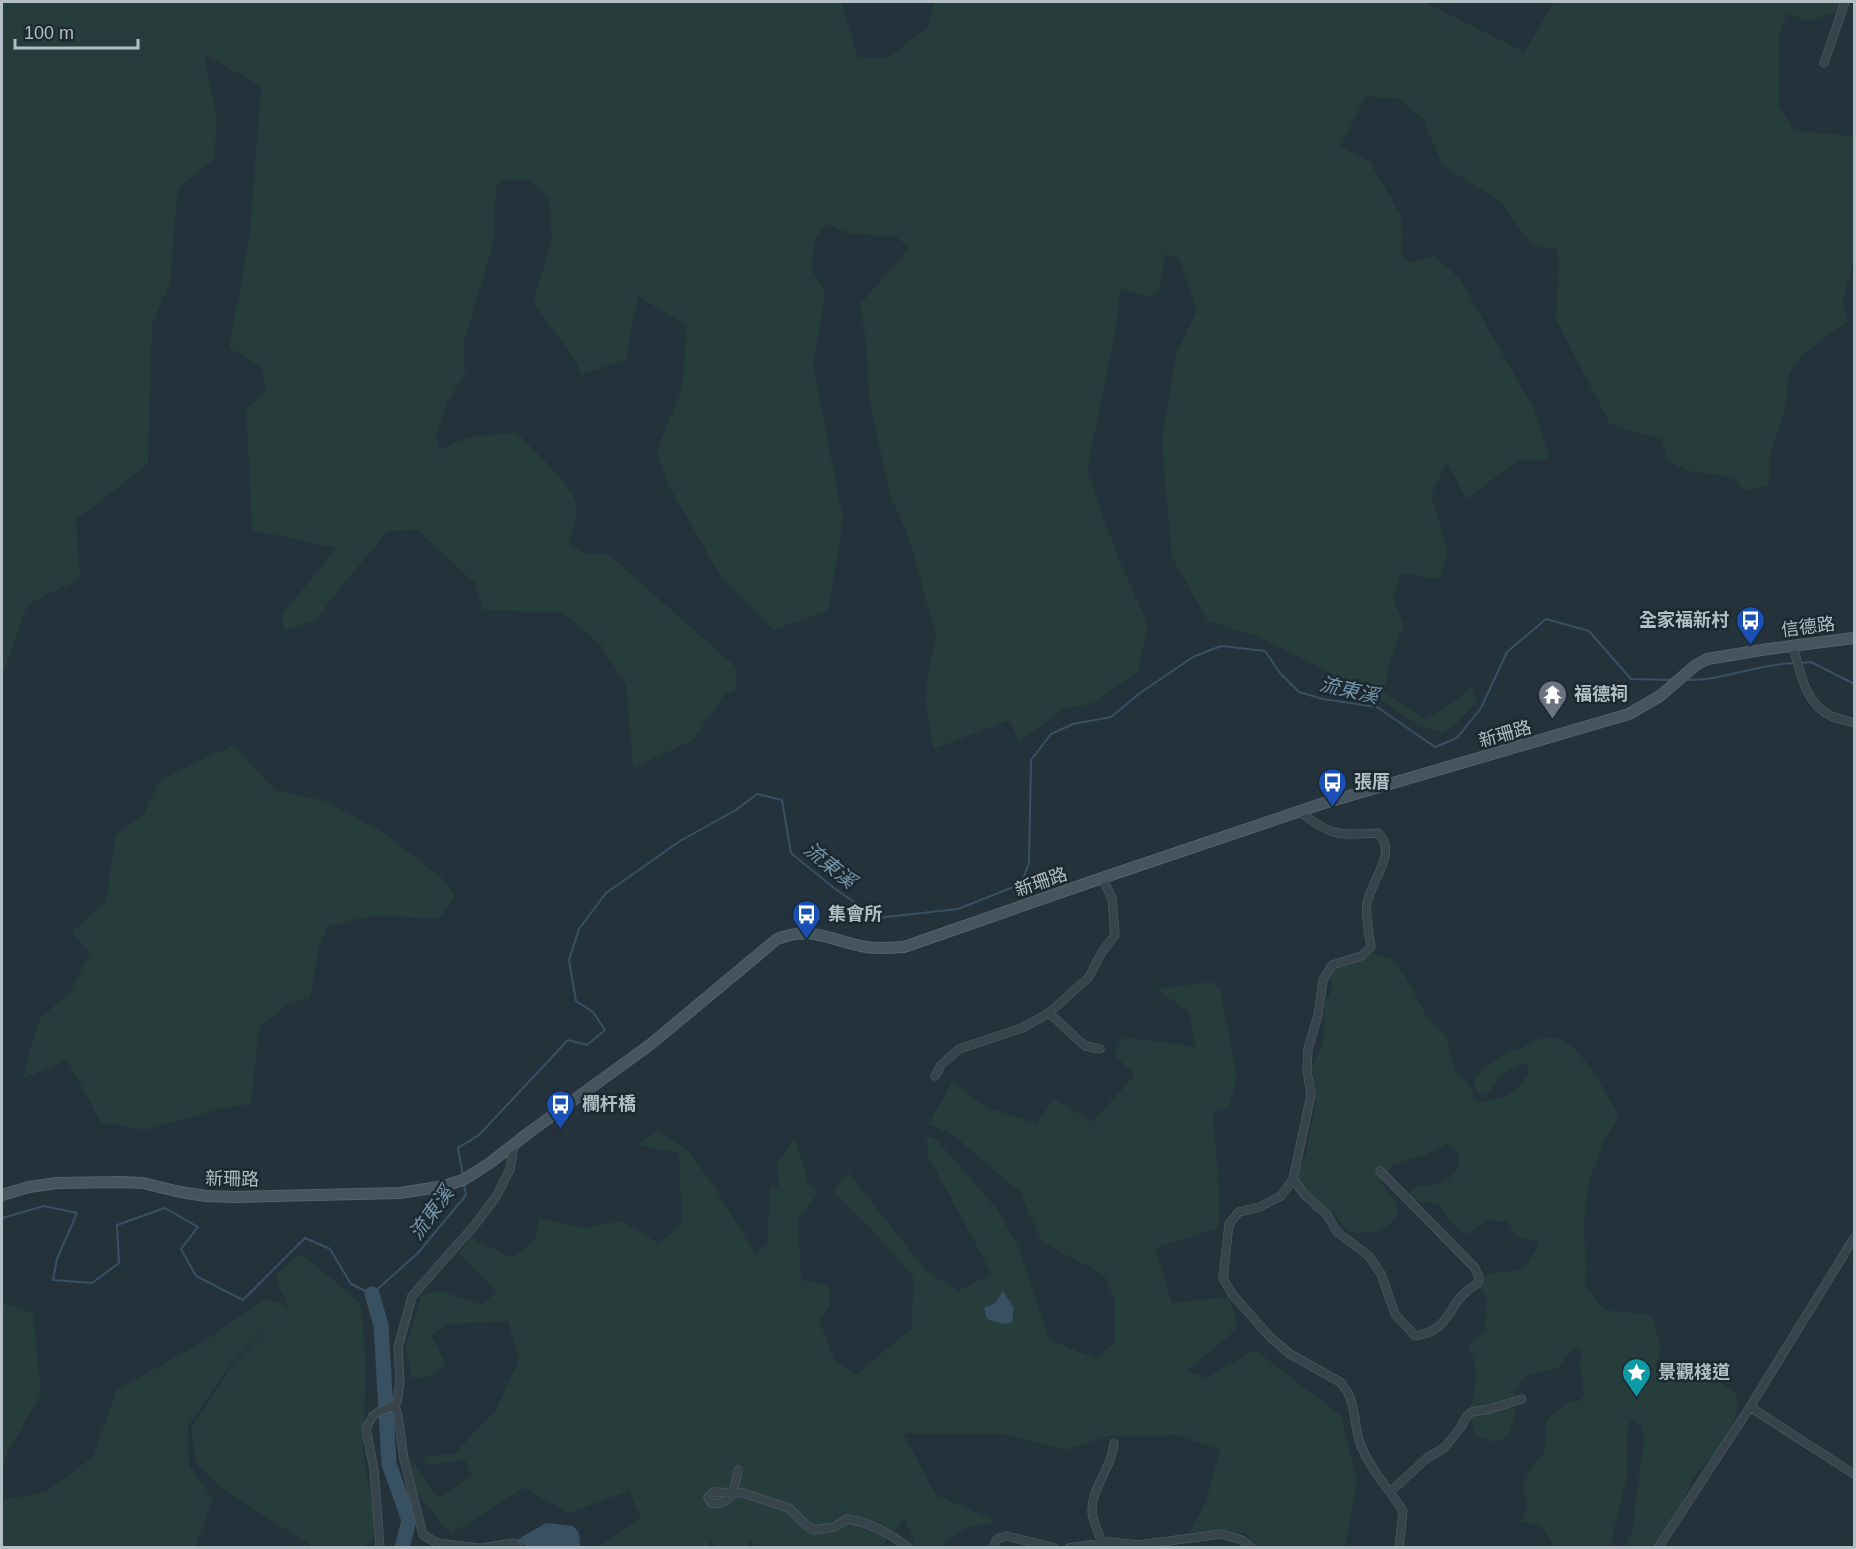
<svg xmlns="http://www.w3.org/2000/svg" width="1856" height="1549" font-family="Arial,'Noto Sans TC',sans-serif">
<rect width="100%" height="100%" fill="#24323c"/>
<!-- green -->
<path fill="#263d3b" d="M2 2H841L858 57H888L928 27 934 2H1424L1524 52 1554 2H1842L1837 11 1809 21 1787 14 1778 38 1779 105 1794 131 1854 136V262H1853L1842 303 1848 321 1803 354 1789 373 1784 414 1769 458V484L1744 491 1734 477 1689 471 1667 461 1662 440 1610 424 1556 320 1559 266 1556 248 1535 247 1519 229 1502 203 1442 165 1423 118 1398 99 1366 96 1340 147 1369 161 1401 215 1402 256 1413 263 1435 256 1460 279 1534 409 1550 459 1518 461 1466 499 1447 462 1431 495 1448 551 1439 579 1401 573 1393 600 1404 624 1390 661 1384 693 1425 719 1461 697 1471 687 1477 701 1456 724 1443 733 1417 724 1367 692 1257 636 1208 621 1172 557 1162 440 1177 352 1197 310 1178 258 1165 254 1160 288 1149 297 1121 288 1116 327 1087 471 1119 560 1148 624 1138 671 1094 703 1062 710 1019 742 1009 720 934 749 927 715 926 685 936 636 909 538 890 495 870 404 866 341 860 304 910 248 896 237 848 233 827 224 815 239 811 268 825 293 813 366 843 519 828 610 774 630 720 575 669 486 656 452 682 389 687 326 638 296 626 359 582 375 575 360 533 302 552 240 549 198 532 181 504 179 496 186 494 240 464 342 465 374 449 399 436 438 440 449 466 438 516 432C532 449 569 481 576 503 579 516 571 533 568 545L590 555 607 553 737 668 736 690 724 695 693 740 633 768 626 685 600 644 567 616 557 612 483 610 475 583 416 529 387 532 331 599 318 619 284 631 282 615 336 548 252 530 246 408 266 392 262 367 229 348 250 234 261 86 204 54 217 121 214 159 178 188 170 283 152 323 148 464 76 520 80 579 27 605 5 670 2 672Z
M233 745 275 790 325 801 381 831 441 877 455 896 440 918 370 916 328 926 318 950 310 997 289 1004 259 1027 251 1104 223 1108 146 1130 101 1122 67 1060 23 1079 30 1049 41 1017 70 993 90 953 72 932 106 901 116 835 144 814 160 780Z
M1373 953 1391 959 1404 974 1428 1019 1446 1036 1455 1071 1466 1080 1477 1102C1505 1099 1512 1097 1529 1073L1526 1062 1501 1075 1487 1095 1483 1096 1476 1090 1474 1081C1481 1067 1502 1054 1518 1049 1527 1045 1542 1036 1552 1037 1581 1040 1605 1093 1619 1116L1604 1141 1590 1179 1584 1218 1586 1287 1604 1310 1652 1315 1661 1348 1655 1366 1662 1379 1677 1380 1690 1374 1714 1378 1734 1391 1738 1400 1734 1420 1718 1451 1694 1475 1674 1522 1657 1547H1626L1632 1531 1644 1440 1641 1426 1635 1420 1630 1422 1626 1431 1627 1475 1610 1547H1554L1542 1527 1521 1521 1528 1506 1523 1487 1530 1469 1544 1454 1546 1420 1567 1403 1580 1401 1584 1395 1580 1362 1583 1350 1576 1348 1571 1352 1558 1368 1525 1376 1511 1399 1509 1406 1516 1409 1509 1436 1496 1442 1477 1437 1469 1415 1476 1383 1475 1363 1468 1344 1485 1333 1487 1298 1479 1287C1487 1268 1496 1274 1513 1271 1517 1270 1522 1267 1527 1266L1538 1245 1537 1240 1518 1238 1508 1222 1486 1220 1467 1235 1452 1224 1439 1204 1407 1199 1414 1187C1438 1185 1461 1182 1459 1152L1447 1144 1426 1155 1393 1164 1380 1181C1386 1190 1399 1202 1397 1214 1395 1229 1361 1237 1349 1231 1343 1228 1338 1218 1333 1213L1314 1212 1300 1193 1296 1174 1306 1154 1316 1100 1312 1067 1324 1041 1325 1003 1332 990 1330 971Z
M1211 982 1220 989 1237 1078 1229 1107 1213 1111 1218 1178V1228L1155 1248 1172 1303 1229 1297 1238 1328 1187 1371 1206 1378 1255 1350 1341 1415 1357 1482 1345 1547H1258L1245 1533 1190 1532 1206 1501 1220 1450 1176 1435 1109 1436 1065 1450 1001 1434 903 1433 936 1495 997 1521 963 1529 944 1542 945 1547H917L904 1519 881 1547H761L749 1541 747 1548 715 1547 711 1541 706 1547H599L641 1517 629 1491 569 1513 524 1488 452 1533 440 1522 415 1489 409 1455 438 1498 472 1476 465 1460 430 1465 421 1458 428 1456 454 1454 495 1411 519 1360 508 1321 447 1324 432 1336 446 1364 428 1377 412 1378 406 1346 422 1295 441 1291 482 1305 497 1291 459 1254 470 1238 513 1258 535 1239 539 1218 585 1228 623 1221 659 1244 682 1223 679 1153 637 1145 657 1131 689 1151 715 1188 755 1253 767 1245 770 1187 779 1186 776 1164 795 1138 808 1182 818 1194 798 1218 801 1280 829 1286 830 1306 819 1320 835 1361 856 1375 912 1328 913 1276 871 1229 834 1192 848 1172 926 1271 958 1291 992 1274 928 1156 927 1136 937 1140 996 1208 1020 1250 1050 1340 1096 1359 1115 1341V1301L1104 1275 1042 1242 1020 1192 953 1135 929 1124 952 1082 987 1107 1037 1124 1054 1098 1092 1122 1135 1075 1114 1055 1123 1037 1196 1047 1189 1012 1156 989Z
M299 1254 312 1262 361 1304 366 1364 363 1451 373 1508 374 1537 364 1547H313L223 1489 197 1465 191 1428 235 1361 287 1310 235 1359 188 1426 189 1465 213 1499 195 1547 2 1548V1500L46 1492 93 1457 117 1390 206 1340 263 1300 282 1303 287 1309C286 1291 277 1291 276 1275Z
M2 1303 33 1313 41 1394 6 1456 2 1468Z"/>
<!-- water -->
<path fill="#385162" d="M1003 1291 1014 1308 1012 1323 1003 1324 987 1319 984 1308 994 1304Z
M546 1523 573 1526 579 1533 580 1546 527 1547 517 1540Z"/>
<g fill="none" stroke-linecap="round" stroke-linejoin="round">
<!-- stream -->
<path stroke="#385162" stroke-width="2" d="M1800 663 1811 662 1854 684
M1685 680C1722 681 1757 664 1794 663
M463 1176 458 1148 479 1135 568 1040 587 1045 605 1030 593 1012 576 1001 569 960 579 929 606 893 680 841 736 810 757 794 782 800 791 853 834 888 877 918 958 909 1021 884 1029 863 1031 760 1051 734 1073 724 1111 717 1140 693 1193 657 1221 646 1265 651 1280 673 1299 692 1323 699 1377 707 1435 747 1457 738 1481 708 1507 652 1546 619 1589 631 1631 679 1673 680
M2 1218 44 1206 77 1213 57 1259 53 1280 92 1283 119 1263 117 1225 165 1208 198 1227 181 1249 196 1276 243 1300 305 1238 330 1249 351 1284 372 1294 418 1253 466 1195 464 1185
M1760 1548H1777"/>
<!-- river -->
<path stroke="#385162" stroke-width="15" d="M372 1294 381 1325 389 1464 409 1520 402 1548"/>
<defs>
<path id="street" d="M1824 63 1845 2
M1793 646C1800 671 1805 704 1831 716 1838 719 1847 721 1854 723
M1300 812C1333 837 1337 835 1378 833 1399 853 1370 881 1367 904 1365 917 1369 933 1371 947L1361 956 1332 965 1323 980 1318 1015 1308 1049 1307 1070 1311 1095 1293 1179 1281 1196 1260 1207 1239 1212 1229 1224 1223 1278 1232 1294 1270 1337 1290 1354 1340 1382C1357 1399 1353 1423 1360 1443 1369 1468 1389 1489 1403 1511L1399 1548
M1049 1013 1085 1046 1100 1049
M935 1076 941 1065 959 1049 1022 1028 1049 1013 1089 977 1102 952 1115 935 1112 898 1102 878
M1293 1179 1304 1194 1327 1215 1337 1232 1369 1256 1381 1274 1395 1314 1415 1336C1444 1331 1444 1319 1460 1298 1465 1292 1472 1287 1478 1283L1479 1277 1475 1268 1380 1171
M394 1404 398 1416 404 1459 423 1535 437 1543 478 1548
M1750 1407 1854 1474
M738 1470C735 1487 733 1506 711 1503L708 1497 714 1492 743 1493 789 1508 804 1523 813 1530 834 1527 848 1519C870 1523 891 1534 909 1548
M1390 1492 1427 1458 1444 1448 1461 1427 1467 1416 1472 1412 1490 1409 1522 1399
M1102 1543C1099 1533 1092 1521 1092 1511 1092 1486 1112 1468 1114 1443
M380 1548 374 1470 366 1428 373 1416 380 1411 393 1406 397 1402 400 1381 398 1348 412 1296 474 1226 496 1197 510 1169 514 1146
M482 1548 514 1543 519 1548
M993 1548 997 1539 1006 1536 1055 1548
M1069 1548 1109 1542 1139 1545 1221 1534 1242 1540 1252 1548
M1658 1548 1748 1410 1854 1238"/>
<path id="secondary" d="M2 1195 29 1187 57 1183 121 1182 143 1183 180 1192 206 1196 234 1197 400 1193 444 1186 463 1180 490 1163 527 1134 651 1044 777 939C813 925 831 941 866 947 879 949 891 948 904 947L1102 878 1321 804 1629 714 1660 696 1696 665 1707 659 1768 649 1854 638"/>
</defs>
<!-- street casing -->
<use href="#street" stroke="#55626a" stroke-width="9"/>
<!-- secondary casing -->
<use href="#secondary" stroke="#55626a" stroke-width="12"/>
<!-- street -->
<use href="#street" stroke="#37444c" stroke-width="8"/>
<!-- secondary -->
<use href="#secondary" stroke="#45545f" stroke-width="10"/>
</g>
<!-- icons -->
<defs>
<symbol id="bus-pin" viewBox="-11 -11 22 30"><path d="M0 17L-7.5 6A9.5 9.5 0 1 1 7.5 6Z" fill="#1a4fb4" stroke="#1c2931"/><path d="M-5-6H5V4H4V6H2V4H-2V6H-4V4H-5ZM-3.5-4V0h7V-4ZM-3.5 1.2v1.5H-2V1.2ZM2 1.2v1.5H3.5V1.2Z" fill="#fff"/></symbol>
<symbol id="temple-pin" viewBox="-11 -11 22 30"><path d="M0 17L-7.5 6A9.5 9.5 0 1 1 7.5 6Z" fill="#6b7280" stroke="#1c2931"/><path d="M0-6L5-2H3V0L6.5 2.5H4V6H1.5V3h-3V6H-4V2.5H-6.5L-3 0V-2H-5Z" fill="#fff"/></symbol>
<symbol id="sight-pin" viewBox="-11 -11 22 30"><path d="M0 17L-7.5 6A9.5 9.5 0 1 1 7.5 6Z" fill="#0f9aa8" stroke="#1c2931"/><path d="M0-6L1.8-2.2L6-1.7L2.9 1.2L3.7 5.4L0 3.3L-3.7 5.4L-2.9 1.2L-6-1.7L-1.8-2.2Z" fill="#fff"/></symbol>
</defs>
<g fill-rule="evenodd">
<use href="#bus-pin" x="1734" y="604" width="33" height="45"/>
<use href="#temple-pin" x="1536" y="678" width="33" height="45"/>
<use href="#bus-pin" x="1316" y="766" width="33" height="45"/>
<use href="#bus-pin" x="790" y="898" width="33" height="45"/>
<use href="#bus-pin" x="544" y="1088" width="33" height="45"/>
<use href="#sight-pin" x="1620" y="1356" width="33" height="45"/>
</g>
<g text-anchor="middle" stroke-width="5" stroke-linejoin="round" paint-order="stroke">
<!-- poi labels -->
<g font-size="18" font-weight="bold" fill="#b3bfc7" stroke="#1c2931" text-anchor="start">
<text x="1729" y="626" text-anchor="end">全家福新村</text>
<text x="1574" y="700">福德祠</text>
<text x="1354" y="788">張厝</text>
<text x="828" y="920">集會所</text>
<text x="582" y="1110">欄杆橋</text>
<text x="1658" y="1378">景觀棧道</text>
</g>
<!-- street labels -->
<g font-size="18" fill="#b3bfc7" stroke="#1c2931">
<text transform="translate(1808 627) rotate(-7)" y="6">信德路</text>
<text transform="translate(1505 734) rotate(-16)" y="6">新珊路</text>
<text transform="translate(1041 882) rotate(-19)" y="6">新珊路</text>
<text transform="translate(232 1179) rotate(1)" y="6">新珊路</text>
</g>
<!-- water labels -->
<g font-size="20" font-style="italic" fill="#7495aa" stroke="#1c2931">
<text transform="translate(1349 690) rotate(13)" y="7">流東溪</text>
<text transform="translate(830 865) rotate(39)" y="7">流東溪</text>
<text transform="translate(431 1213) rotate(-54)" y="7">流東溪</text>
</g>
</g>
<!-- border -->
<rect width="1856" height="1549" fill="none" stroke="#b3bfc7" stroke-width="6"/>
<!-- scale -->
<path d="M15 39v9h123v-9" fill="none" stroke="#b3bfc7" stroke-width="3"/>
<text x="24" y="39" font-size="18" fill="#b3bfc7" stroke="#1c2931" stroke-width="4.5" paint-order="stroke">100 m</text>
</svg>
